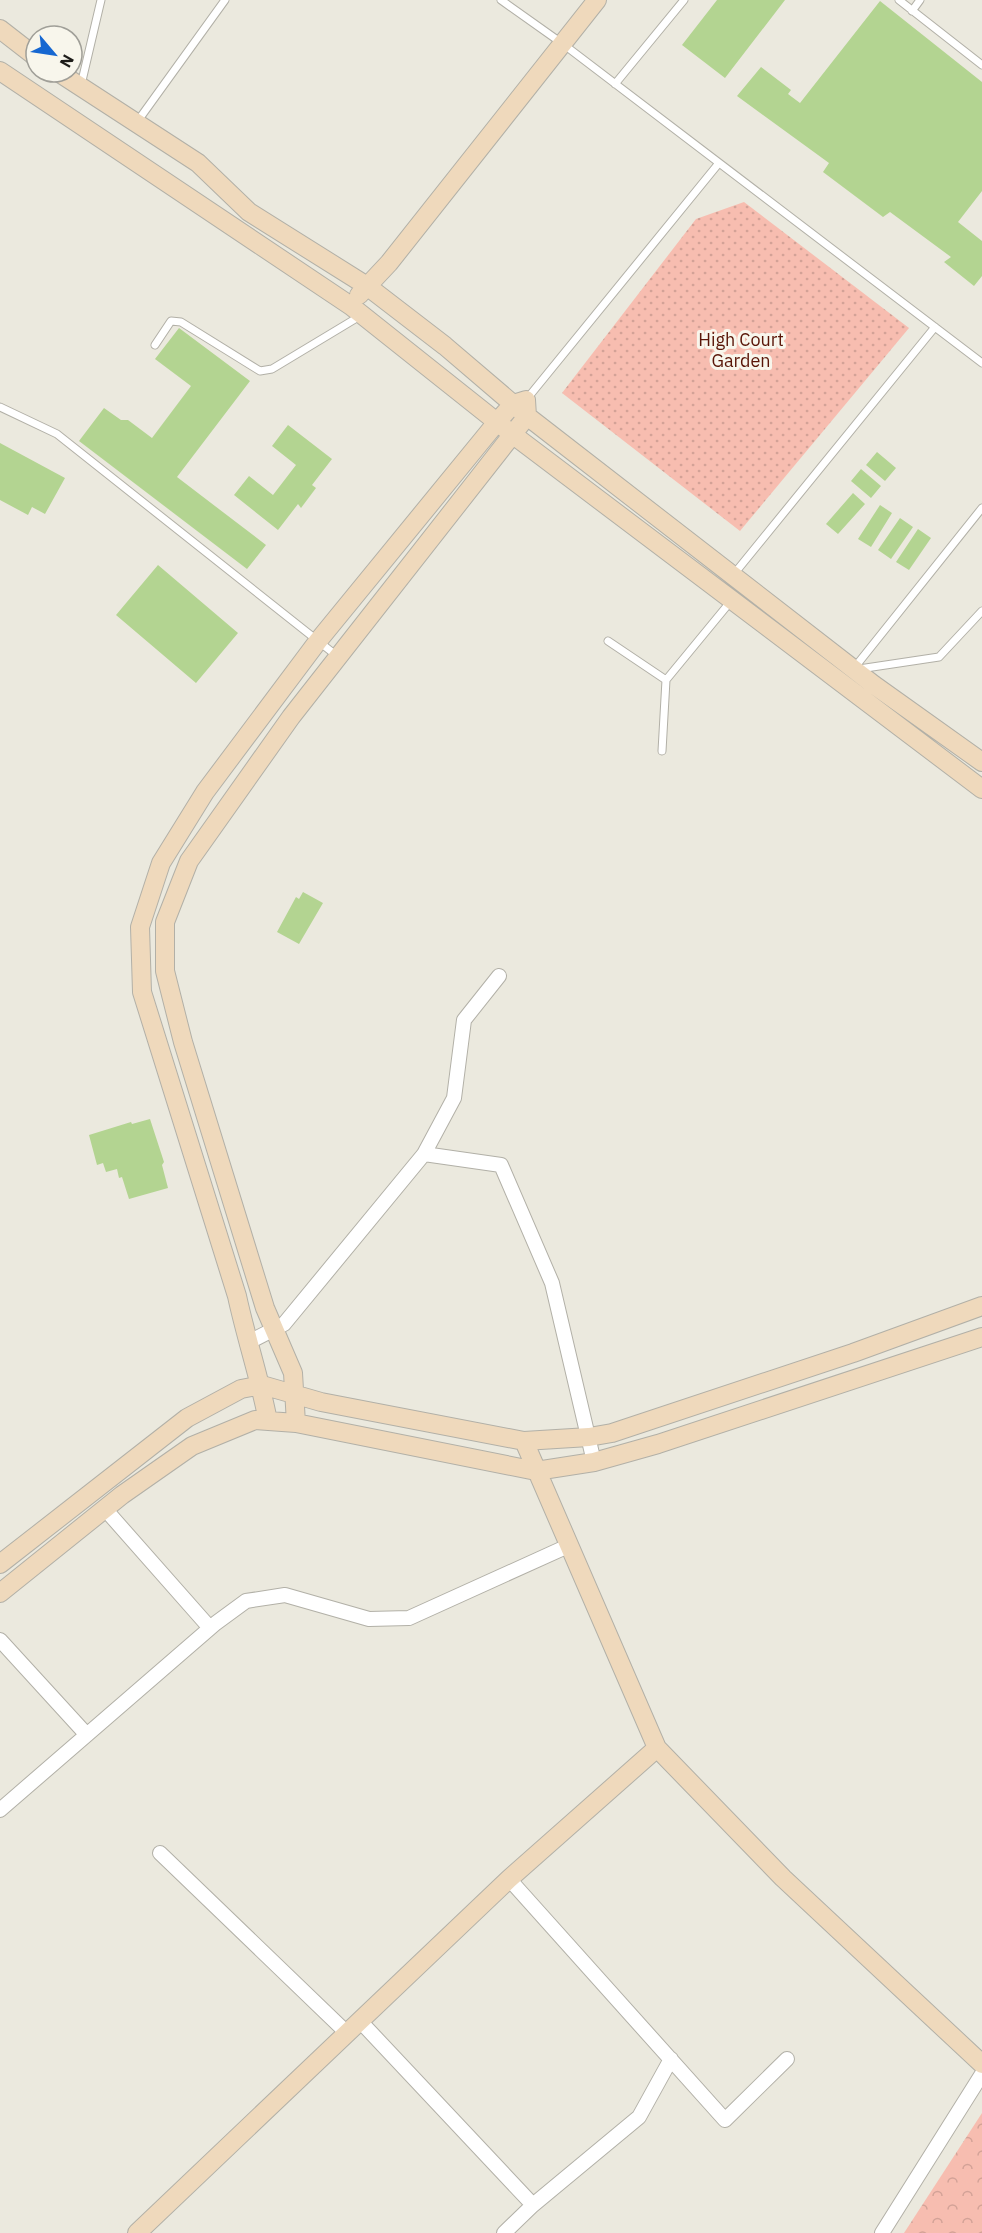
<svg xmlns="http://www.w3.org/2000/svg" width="982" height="2233" font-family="'IBM Plex Sans',sans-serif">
<defs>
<pattern id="green-dots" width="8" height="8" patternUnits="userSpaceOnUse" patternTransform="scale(1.5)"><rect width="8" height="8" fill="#f7bdb0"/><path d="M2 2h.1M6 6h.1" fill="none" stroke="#d3a297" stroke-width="1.8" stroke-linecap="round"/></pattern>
<pattern id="forest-crowns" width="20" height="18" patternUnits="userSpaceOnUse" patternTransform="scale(1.5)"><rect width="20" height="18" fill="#f7bdb0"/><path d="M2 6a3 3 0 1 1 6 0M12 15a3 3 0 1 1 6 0" fill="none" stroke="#d3a297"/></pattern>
</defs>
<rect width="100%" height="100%" fill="#ebe9de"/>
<!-- green -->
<path fill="url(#green-dots)" d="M744 202 909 328 740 531 562 393 696 219Z"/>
<!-- forest -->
<path fill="url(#forest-crowns)" d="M982 2113V2233H904Z"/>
<!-- building -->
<path fill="#b3d491" d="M717 0H785L725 78 682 45Z
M880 1 982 82V191L958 222 982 241V276L974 286 944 262 951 257 890 212 883 217 823 172 829 163 737 96 761 67 791 90 788 94 800 103Z
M179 328 250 381 177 477 266 545 247 569 79 441 104 408 121 420H128L152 438 191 386 155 359Z
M288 425 332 459 312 485 316 488 301 508 298 504 278 530 234 495 249 476 273 495 296 465 272 446Z
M0 443 65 478 45 514 32 507 28 515 0 500Z
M877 452 896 468 885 481 866 465Z
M861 469 881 486 871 498 851 481Z
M853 493 865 504 838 534 826 524Z
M880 505 892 513 871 547 858 539Z
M900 518 913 527 891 559 878 550Z
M918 529 931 538 909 570 896 562Z
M158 565 238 633 196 683 116 615Z
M303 892 323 903 299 944 277 932 296 897 299 899Z
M150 1119 164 1162 162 1165 168 1188 129 1199 122 1177 119 1178 117 1169 106 1172 103 1163 97 1165 89 1135 131 1122 132 1124Z"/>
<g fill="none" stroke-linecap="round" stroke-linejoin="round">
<defs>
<path id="lane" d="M501 0 563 44 982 363
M899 0 982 65
M912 11 920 0
M615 84 684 0
M81 85 101 0
M137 122 225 0
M155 345 171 321 181 322 260 371 272 369 360 316
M526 400 719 163
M0 407 57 434 337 656
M734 574 935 327
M608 641 666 680
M855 667 982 508
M859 669 939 657 982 611
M662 751 666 680 731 601"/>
<path id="street" d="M424 1154 501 1165 552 1283 594 1462
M247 1343 284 1324 424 1154 454 1098 464 1020 499 976
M105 1509 210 1628
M0 1640 86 1734
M0 1810 216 1623 246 1601 285 1595 369 1619 409 1618 568 1546
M160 1853 347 2033
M509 1879 725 2120 787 2059
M360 2021 533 2205 504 2233
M533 2205 639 2117 671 2059
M882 2233 982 2074"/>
<path id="secondary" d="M0 29 36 57
M0 71 351 306 512 434 982 789
M58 72 198 163 249 212 367 286 445 346 527 416 874 685 982 762
M359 295 389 263 597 0
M268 1421C260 1379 246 1338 237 1296L142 992 140 927 161 863 205 792 318 641 497 422 513 404 526 400 527 416 291 717 189 861 165 922V971L183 1042 265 1308 293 1373 296 1423
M524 1441 657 1748 783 1878 982 2064
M0 1564 187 1418 241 1389 262 1385 321 1402 524 1441 589 1437 612 1433 853 1353 982 1306
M0 1593 122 1495 192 1446 255 1420 296 1423 536 1471 594 1462 658 1444 982 1337
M137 2233 509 1879 657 1748"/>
</defs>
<!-- lane casing -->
<use href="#lane" stroke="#b2b0a7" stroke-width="9"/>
<!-- street casing -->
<use href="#street" stroke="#b2b0a7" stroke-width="16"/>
<!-- secondary casing -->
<use href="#secondary" stroke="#b2b0a7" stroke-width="20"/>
<!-- lane -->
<use href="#lane" stroke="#fff" stroke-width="7"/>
<!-- street -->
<use href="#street" stroke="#fff" stroke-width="14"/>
<!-- secondary -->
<use href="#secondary" stroke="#efd9bc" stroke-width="18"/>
</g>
<g text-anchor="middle" stroke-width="6" stroke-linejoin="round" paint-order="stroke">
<!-- park labels -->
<g font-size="18" fill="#591507" stroke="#f8f6ec">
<text x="741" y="346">High Court<tspan x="741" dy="21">Garden</tspan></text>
</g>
</g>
<!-- north arrow -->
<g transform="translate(54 54) rotate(119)"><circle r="28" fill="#f8f6ec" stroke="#a09f98" stroke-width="1.5"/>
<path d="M0-4.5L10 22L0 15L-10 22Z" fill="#1667d1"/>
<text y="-9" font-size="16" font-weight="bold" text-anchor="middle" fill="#1d1c19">N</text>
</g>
</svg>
